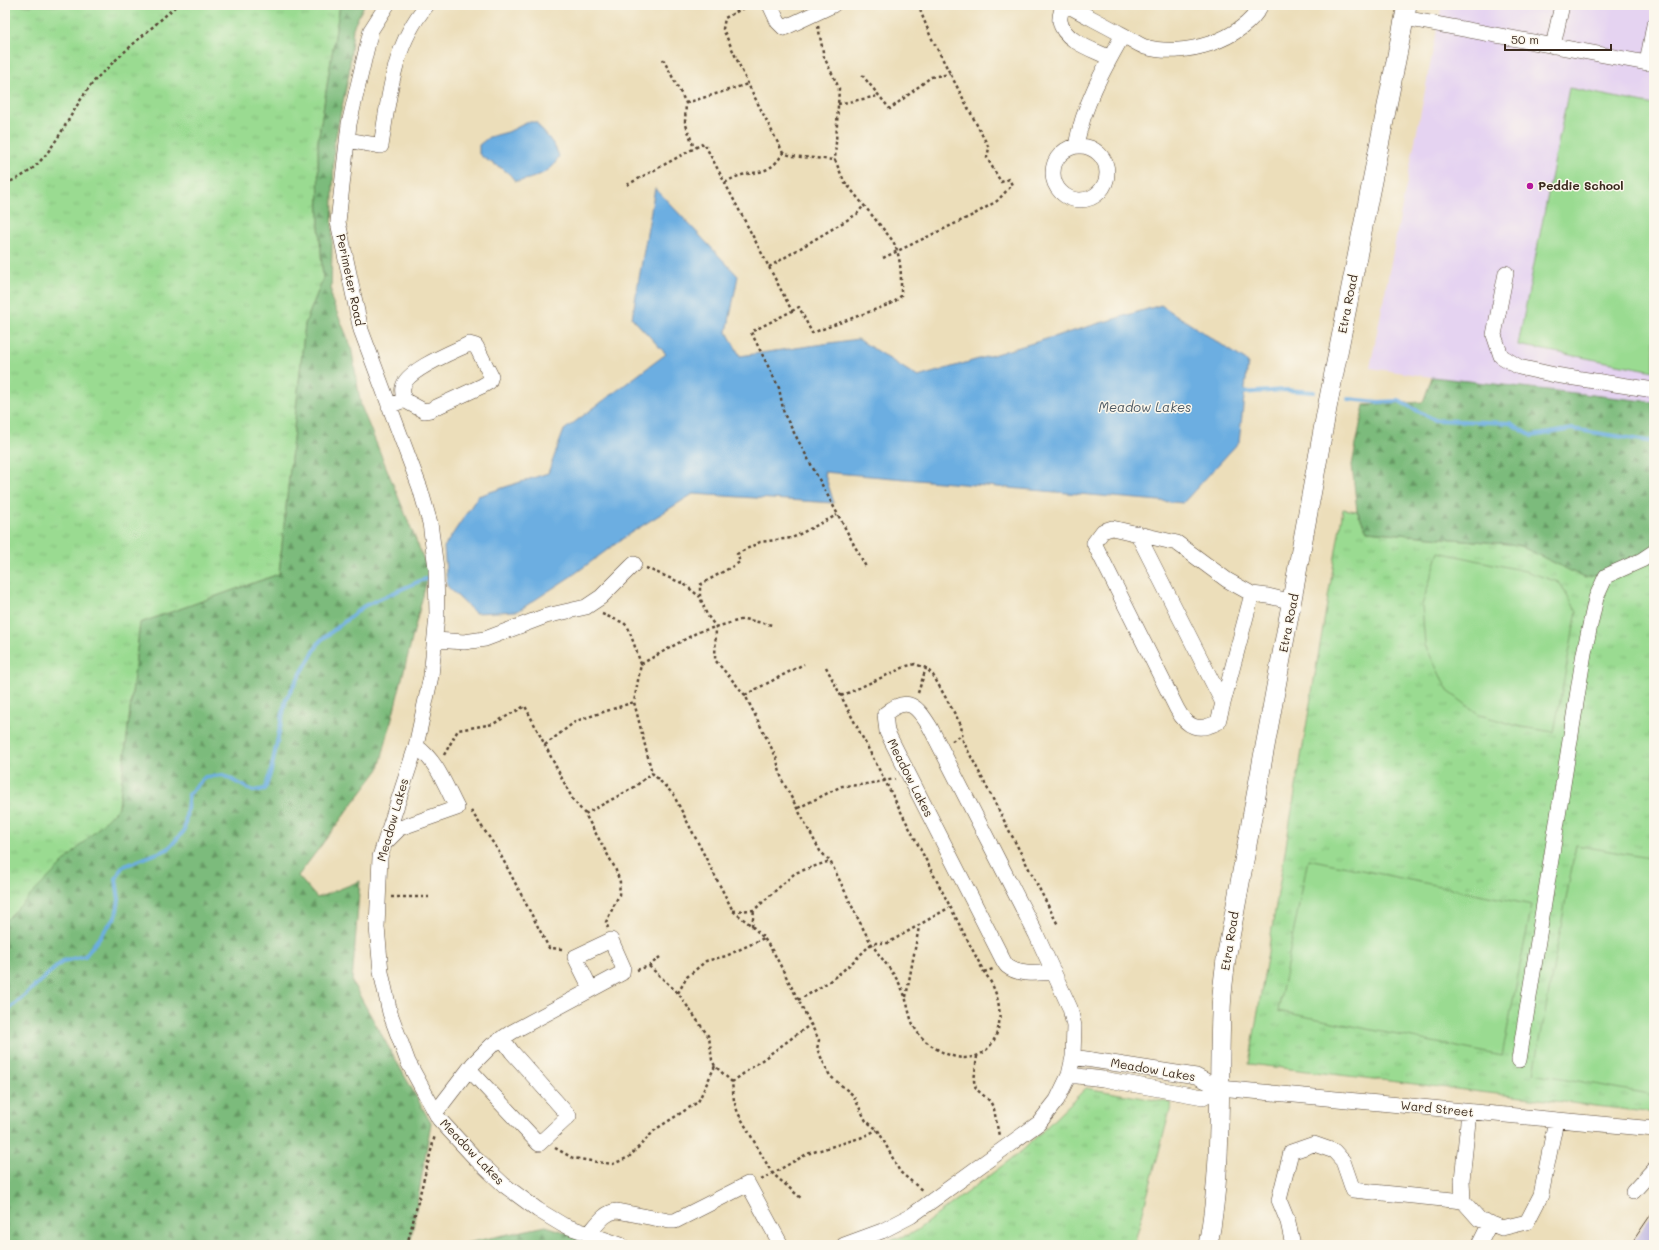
<svg xmlns="http://www.w3.org/2000/svg" width="1659" height="1250" font-family="Mali,sans-serif">
<defs>
<pattern id="grass-tufts" width="24" height="20" patternUnits="userSpaceOnUse"><rect width="24" height="20" fill="#9adb91"/><path d="M3 7l-1-3M5 7V3M7 7l1-3M15 17l-1-3M17 17v-4M19 17l1-3" fill="none" stroke="#86bc7d"/></pattern>
<pattern id="forest-firs" width="22" height="20" patternUnits="userSpaceOnUse"><rect width="22" height="20" fill="#7bbb7b"/><path d="M5 1l3.5 6h-7zM16 11l3.5 6h-7z" fill="#669864"/></pattern>
</defs>
<rect width="100%" height="100%" fill="#fbf7ec"/>
<filter id="ink" filterUnits="userSpaceOnUse"><feTurbulence type="fractalNoise" baseFrequency=".025" numOctaves="2"/><feDisplacementMap in="SourceGraphic" scale="8" xChannelSelector="R" yChannelSelector="G"/><feConvolveMatrix kernelMatrix="1 2 1 2 8 2 1 2 1" color-interpolation-filters="sRGB"/></filter>
<filter id="wash" filterUnits="userSpaceOnUse"><feTurbulence type="fractalNoise" baseFrequency=".012" numOctaves="4" result="noise"/><feDisplacementMap in="SourceGraphic" scale="16" xChannelSelector="R" yChannelSelector="G"/><feGaussianBlur stdDeviation="0.9" result="paint"/><feColorMatrix in="noise" values="0 0 0 0 0 0 0 0 0 0 0 0 0 0 0 0 0 1.4 0 .05"/><feComposite in="paint" operator="in"/></filter>
<g filter="url(#wash)">
<rect width="100%" height="100%" fill="#ecdeba"/>
<!-- built -->
<path fill="#e5d3f1" d="M1442 5H1654V402L1432 377 1370 368Z"/>
<!-- grass -->
<path fill="url(#grass-tufts)" stroke="#6a8258" d="M5 5H340L318 141 319 225 323 279 305 324 279 574 140 623 119 807 5 921Z
M1343 509 1357 511 1367 531 1518 545 1585 577 1654 561V1113L1249 1064Z
M1086 1088 1172 1103 1134 1245H876L913 1233 1023 1150Z"/>
<!-- forest -->
<path fill="url(#forest-firs)" stroke="#5b724c" d="M340 5H364L353 28 349 74 334 145 331 298 351 346 361 406 429 572 379 769 298 876 317 898 360 881 352 982 431 1123 410 1245H5V921L119 807 140 623 279 574 305 324 323 279 319 225 318 141Z
M1432 377 1654 402V561L1585 578 1518 545 1367 531 1357 511 1352 465 1364 405 1423 402Z
M546 1226 605 1245H457Z"/>
<!-- pitch -->
<path fill="#9adb91" stroke="#6a8258" d="M1569 88 1654 105V371L1518 345Z
M1439 552 1525 571 1558 582 1577 611 1554 732 1521 727 1480 715 1448 691 1425 645 1422 605Z
M1576 845 1654 859V1095L1534 1073Z
M1308 859 1532 905 1502 1056 1278 1011Z"/>
<!-- water -->
<path fill="#6caee1" stroke="#546c80" d="M528 122H536C544 134 554 141 559 156 557 159 556 162 554 165 548 173 525 182 515 181 504 165 492 166 479 154V145L489 137 508 132Z
M655 188 738 276 727 332 740 356 858 339 918 377 1161 305 1248 362 1239 442 1183 503 824 472 834 503 693 494 629 534 573 575 518 611 475 613 447 586 444 547 478 496 548 473 564 430 666 354 632 318Z"/>
<g fill="none" stroke-linecap="round" stroke-linejoin="round">
<!-- stream -->
<path stroke="#6caee1" stroke-width="4" d="M1240 393 1285 390 1314 392
M1348 399 1379 402 1399 401 1435 420 1510 423 1532 436 1572 429 1654 442
M5 1017 7 1011 63 961 85 956 116 916 119 900 116 879 122 867 168 849 184 831 189 794 205 777 223 775 253 791 265 789 271 771 286 699 320 641 364 606 422 580 432 578"/>
</g>
<g id="blocks">
<!-- building -->
<path fill="#b4abdf" d="M1654 1210V1245H1640L1633 1241Z"/>
</g>
</g>
<g filter="url(#ink)">
<use href="#blocks" fill-opacity="0" stroke="#564535" stroke-width="1"/>
<g fill="none" stroke-linecap="round" stroke-linejoin="round">
<defs>
<path id="minor" d="M387 5 371 30 349 124 338 222 361 330 420 488 430 523 436 568 437 616 431 676 416 746 380 857 377 927 381 972 390 1013 408 1062 439 1119 475 1158 504 1185 538 1210 563 1225 621 1245
M770 5 778 22 784 28 833 5
M1063 5C1062 10 1059 16 1060 21 1063 41 1094 50 1110 58
M1067 5C1085 15 1103 24 1121 34 1129 38 1137 44 1145 47 1182 58 1243 41 1261 5
M1404 18 1647 63 1654 25
M1553 46 1562 5
M347 140 381 146C389 97 393 44 427 5
M1053 173a27 27 0 1 1 54 0a27 27 0 1 1-54 0Z
M1076 146C1083 106 1103 70 1123 35
M1506 273 1494 335 1501 356 1519 367 1555 375 1654 390
M389 406 404 400C403 396 402 391 403 387 406 370 455 351 469 344L476 346 491 376 489 382 482 386 430 410 424 411 404 400
M1137 533 1223 703
M1252 594 1218 722C1199 732 1187 728 1177 709L1094 543 1103 531 1112 528 1177 543 1227 580 1252 594 1268 596 1293 602
M436 640 464 642 485 639 546 616 586 607 601 597 634 564
M386 842 400 828 457 808C445 785 437 761 416 746
M1073 1057 1196 1076 1220 1088 1654 1129
M1519 1060 1584 653 1596 598 1606 576 1642 560 1654 552
M469 1069 539 1144 569 1116 512 1052 502 1038
M1069 1075 1103 1079 1203 1097 1220 1088
M436 1112 473 1064 492 1045 512 1032 622 973 623 967 611 940 575 957 591 989
M1469 1112 1462 1180 1463 1201 1479 1219 1502 1228 1527 1222 1541 1195 1556 1120
M1633 1192 1654 1169
M588 1235C597 1225 604 1212 617 1211L669 1221H675L748 1184 781 1245
M844 1245 882 1231 911 1216 1039 1123 1057 1100 1069 1075 1073 1057 1074 1026 1070 1008 1036 934 930 727C917 706 908 695 885 714L887 732 999 952C1001 956 1004 963 1007 966 1019 976 1039 973 1054 972
M1293 1245 1288 1222 1279 1200 1291 1152 1314 1144 1334 1151 1343 1161 1353 1190 1463 1201
M1479 1245 1490 1223"/>
<path id="major" d="M1208 1245C1223 1168 1218 1091 1221 1014 1221 995 1224 977 1226 959L1328 403 1407 5"/>
</defs>
<!-- minor casing -->
<use href="#minor" stroke="#564535" stroke-width="16"/>
<!-- major casing -->
<use href="#major" stroke="#564535" stroke-width="20"/>
<!-- path -->
<path stroke="#564535" stroke-width="2.5" stroke-dasharray="3 3" stroke-linecap="butt" d="M749 5 725 18 723 29 748 84 783 153
M663 59 686 103 685 122 694 148
M862 75 890 109 931 77 950 74
M686 103 748 84
M838 104 878 96
M5 183C53 171 67 109 98 77 123 52 151 29 177 5
M725 183C748 166 766 182 783 153L792 156 835 160
M627 185 704 143 792 311 751 332 779 388 784 414 866 567
M883 258 973 215 997 201 1012 185 1009 179 1001 182 987 158 989 148 930 35 918 5
M769 267 857 214 864 205
M792 311 799 307 812 333 893 303 901 296C901 276 902 259 893 241L844 181 835 160 839 88 824 57 818 26
M646 568 684 584 700 597
M602 614 624 623 628 627 641 664 634 702 652 773 673 794 733 911 752 926 764 938 775 955 819 1040 817 1049 830 1076 853 1095 866 1121 878 1130 900 1172 923 1191
M641 664 698 632 744 619 772 625
M826 667 984 972C1019 1016 992 1086 932 1046 904 1027 913 1007 899 983 891 969 880 957 871 943 856 917 844 888 830 861L820 851 782 780 776 757 745 695 715 660 716 627 707 615 700 597V585L740 562 737 554 760 542 792 538 837 515
M918 693 926 668
M745 695 804 664
M841 696 907 666 915 664 926 668 933 675 961 725 963 741 1058 925
M952 741 962 735
M545 745 576 721 634 702
M444 755 458 730 493 724 525 706 573 800 585 814 615 868 620 882 619 895 606 922 608 928
M798 808 842 786 860 785 895 779
M471 811 498 850 549 948 563 949
M585 814 633 788 652 773
M391 897H429
M733 911 754 910 795 873 830 861
M752 926 754 910
M649 966 678 993 704 1030 709 1037 712 1060 715 1066 732 1082 734 1101 738 1113 772 1173 802 1199
M637 970 649 966 660 957
M984 972 993 969
M678 993 687 977 706 961 726 956 764 938
M906 997 919 927
M798 1000C828 985 849 967 872 943H888L950 907
M977 1056 974 1081 976 1089 990 1101 994 1109 999 1136
M732 1082 811 1024
M555 1148 573 1158 597 1162 613 1164 629 1157 656 1129 698 1102 715 1066
M761 1180 807 1154 860 1138 877 1130
M407 1245 435 1135"/>
<!-- minor -->
<use href="#minor" stroke="#fff" stroke-width="15"/>
<!-- major -->
<use href="#major" stroke="#fff" stroke-width="19"/>
</g>
</g>
<!-- markers -->
<circle fill="#b5179e" stroke="#fbf7ec" stroke-width="1.5" cx="1530" cy="186" r="4"/>
<g text-anchor="middle" stroke-width="3" stroke-linejoin="round" paint-order="stroke">
<!-- poi labels -->
<g font-size="12" font-weight="bold" fill="#3b2a1e" stroke="#fbf7ec" text-anchor="start">
<text x="1538" y="190">Peddie School</text>
</g>
<!-- street labels -->
<g font-size="12" fill="#3b2a1e" stroke="#fbf7ec">
<text transform="translate(350 280) rotate(78)" y="4">Perimeter Road</text>
<text transform="translate(1348 304) rotate(-79)" y="4">Etra Road</text>
<text transform="translate(1289 623) rotate(-79)" y="4">Etra Road</text>
<text transform="translate(910 778) rotate(63)" y="4">Meadow Lakes</text>
<text transform="translate(393 820) rotate(-74)" y="4">Meadow Lakes</text>
<text transform="translate(1230 941) rotate(-81)" y="4">Etra Road</text>
<text transform="translate(1153 1070) rotate(10)" y="4">Meadow Lakes</text>
<text transform="translate(1437 1109) rotate(6)" y="4">Ward Street</text>
<text transform="translate(472 1152) rotate(46)" y="4">Meadow Lakes</text>
</g>
<!-- water labels -->
<g font-size="13" font-style="italic" fill="#4c5862" stroke="#fbf7ec">
<text x="1145" y="412">Meadow Lakes</text>
</g>
</g>
<!-- margin -->
<rect width="1659" height="1250" fill="none" stroke="#fbf7ec" stroke-width="20"/>
<!-- scale -->
<path d="M1505 44v6h106v-6" fill="none" stroke="#3b2a1e" stroke-width="2"/>
<text x="1511" y="44" font-size="12" fill="#3b2a1e" stroke="#fbf7ec" stroke-width="3" paint-order="stroke">50 m</text>
</svg>
